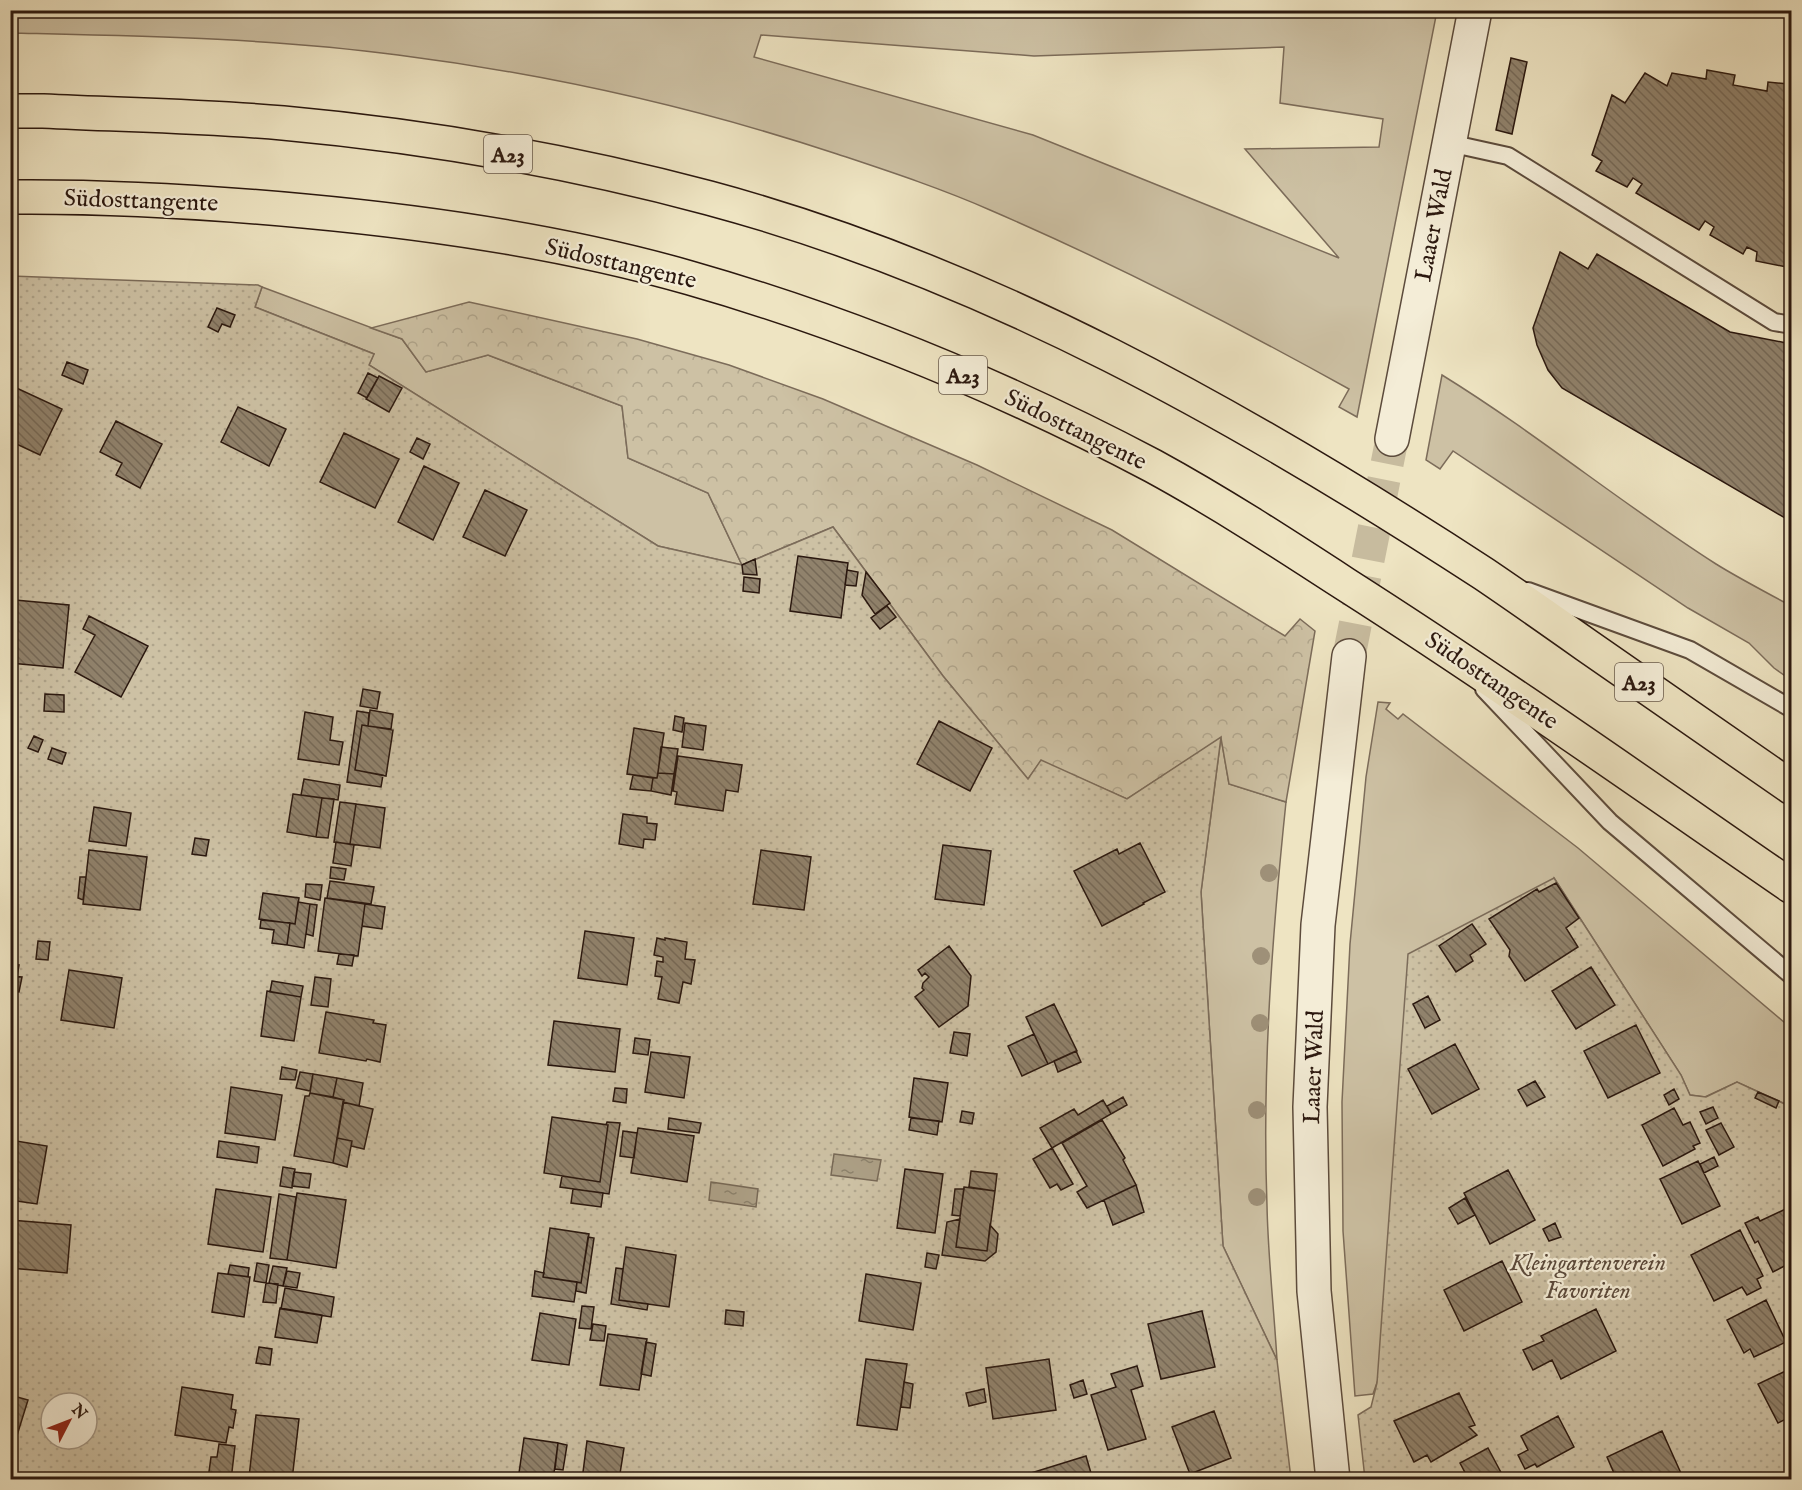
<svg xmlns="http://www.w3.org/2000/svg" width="1802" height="1490" font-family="'IM FELL English',serif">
<defs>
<pattern id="forest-crowns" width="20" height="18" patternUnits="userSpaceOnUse" patternTransform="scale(1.5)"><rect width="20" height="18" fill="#cdc1a4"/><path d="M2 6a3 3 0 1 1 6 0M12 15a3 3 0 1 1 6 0" fill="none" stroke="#b0a58c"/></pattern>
<pattern id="garden-dots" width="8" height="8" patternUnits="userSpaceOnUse" patternTransform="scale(1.5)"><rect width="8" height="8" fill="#cdc1a4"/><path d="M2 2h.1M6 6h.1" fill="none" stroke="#b0a58c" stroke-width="1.8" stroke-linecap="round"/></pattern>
<pattern id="water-ripples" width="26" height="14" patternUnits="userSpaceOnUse" patternTransform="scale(1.5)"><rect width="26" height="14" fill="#ac9f85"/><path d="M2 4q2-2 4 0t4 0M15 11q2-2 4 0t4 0" fill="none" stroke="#8c816b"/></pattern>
<pattern id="building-back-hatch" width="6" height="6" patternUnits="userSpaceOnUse" patternTransform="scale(1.5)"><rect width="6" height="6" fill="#90826c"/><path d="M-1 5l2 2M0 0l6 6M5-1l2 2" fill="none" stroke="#766957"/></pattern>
</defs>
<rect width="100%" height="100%" fill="#eee4c2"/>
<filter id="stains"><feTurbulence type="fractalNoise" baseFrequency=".00333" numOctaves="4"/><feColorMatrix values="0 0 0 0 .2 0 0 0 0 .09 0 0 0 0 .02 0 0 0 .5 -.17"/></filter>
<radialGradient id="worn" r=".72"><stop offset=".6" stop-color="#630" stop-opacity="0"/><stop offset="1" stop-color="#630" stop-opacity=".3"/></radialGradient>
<!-- grass -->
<path fill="#cdc1a4" stroke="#7c6c5a" stroke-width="1.5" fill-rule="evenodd" d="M11 10H1437V11L1357 417 1339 407 1349 389C1232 324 1113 263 990 210 940 188 888 171 837 154 695 107 547 74 398 55 270 38 139 36 11 33ZM761 35 1034 56 1284 47 1280 103 1383 119 1379 147 1245 149 1339 258 1033 135 754 57Z
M262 287 402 339 426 372 488 355 622 406 628 458 708 493 742 565 658 546 369 365 374 354 255 307Z
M1442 375C1536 433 1622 504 1716 564 1740 579 1766 592 1791 606V680L1774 668 1749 643 1688 608 1453 451 1440 469 1426 460Z
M1378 702 1390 703 1386 709 1398 719 1403 714 1578 848 1791 1028 1792 1107 1737 1082 1705 1097 1690 1095 1681 1075 1554 878 1373 1394 1355 1396 1343 1231 1342 1102 1350 944 1366 777Z
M1221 737 1229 784 1286 802C1272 936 1262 1071 1267 1206 1268 1257 1274 1309 1277 1360L1223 1246 1201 892Z"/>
<!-- forest -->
<path fill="url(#forest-crowns)" stroke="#7c6c5a" stroke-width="1.5" d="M469 302 637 339 729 365 823 399 977 465 1112 530 1285 636 1300 619 1315 631 1286 802 1229 784 1221 738 1127 799 1041 761 1028 779 943 676 833 527 742 565 708 493 628 458 622 406 488 355 426 372 402 339 371 328Z"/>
<!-- garden -->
<path fill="url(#garden-dots)" stroke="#7c6c5a" stroke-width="1.5" fill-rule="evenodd" d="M11 276 258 285 262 287 255 307 374 354 369 365 658 546 742 565 833 527 943 676 1028 779 1041 760 1127 799 1221 737 1201 892 1223 1246 1277 1360 1291 1479 11 1480ZM51 1403H87V1439H51Z
M1554 878 1681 1075 1690 1095 1706 1097 1737 1082 1791 1107V1479H1365L1358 1415 1371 1407 1377 1383 1408 954Z"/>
<!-- water -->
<path fill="url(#water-ripples)" stroke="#786956" stroke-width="1.5" d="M834 1154 881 1160 877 1181 831 1175Z
M711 1182 758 1189 756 1207 709 1200Z"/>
<!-- building -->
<path fill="url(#building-back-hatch)" stroke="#2b180f" stroke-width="1.5" d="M1511 58 1527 62 1512 134 1496 130Z
M1707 70 1735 75 1733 85 1767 91 1768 82 1789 84 1787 95 1792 96V268L1756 261 1757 252 1747 247 1743 254 1710 235 1714 227 1705 221 1699 230 1636 193 1642 184 1633 178 1627 187 1596 171 1602 161 1592 155 1612 95 1625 103 1645 73 1667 86 1672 73 1706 79Z
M1560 252 1588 269 1597 254 1730 332 1792 344V522L1562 388 1548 370 1537 345 1533 328Z
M217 308 235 315 230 327 222 324 218 332 208 327Z
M67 362 88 370 83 384 62 375Z
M368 373 378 378 367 398 358 393Z
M379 376 402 388 389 412 366 399Z
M10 385 62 409 40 455 10 441Z
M238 407 286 429 269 466 221 442Z
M116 421 162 444 140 488 116 475 122 463 100 452Z
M344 433 399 459 375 508 320 482Z
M417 438 430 444 423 459 410 452Z
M424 466 459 483 433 540 398 522Z
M485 490 527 510 505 556 463 537Z
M798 556 848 563 841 618 790 611Z
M755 559 757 575 743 574 742 565Z
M847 570 858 572 856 586 845 585Z
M866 572 890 603 875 614 862 595Z
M744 577 760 579 759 593 743 591Z
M15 600 69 605 63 668 10 663Z
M887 606 896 617 880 629 871 618Z
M89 616 148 646 121 697 75 672 95 635 83 629Z
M363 689 380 692 377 709 360 706Z
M45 694 64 695V712L44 711Z
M370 710 393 714 391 729 368 726Z
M357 711 369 713 368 726 362 725 355 770 383 775 381 787 347 782Z
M305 712 333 717 330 740 343 742 339 765 298 759Z
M675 716 684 718 682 732 673 730Z
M939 721 992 748 970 791 917 764Z
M685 723 706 726 703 750 682 747Z
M362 725 393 730 386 776 355 770Z
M634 728 664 733 657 778 627 774Z
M34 736 43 740 38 752 28 748Z
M661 747 678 749 674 774 658 773Z
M52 748 66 753 62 764 48 759Z
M678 756 742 765 738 792 726 790 723 811 675 804 677 792 673 791Z
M658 773 674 774 671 795 651 791 653 778H657Z
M633 775 653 778 651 791 630 789Z
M304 779 340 785 338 800 301 795Z
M293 794 322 798 316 837 287 832Z
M322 798 334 799 328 838 316 837Z
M340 802 356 804 350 844 334 842Z
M356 804 385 808 380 848 350 844Z
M94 807 131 813 126 846 89 841Z
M623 814 647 817V823L657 824 655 840 644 839 643 848 619 844Z
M195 838 209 840 206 856 192 854Z
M336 842 354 845 351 866 333 863Z
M1140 843 1165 892 1143 903 1144 904 1102 926 1074 871 1117 849 1119 854Z
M943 845 991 851 984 905 935 899Z
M89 850 147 857 140 910 83 904Z
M761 850 811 857 804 910 753 904Z
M331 867 346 869 344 880 330 878Z
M80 877H86L83 900 78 898Z
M330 881 374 887 371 904 327 898Z
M1556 883 1579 918 1566 928 1578 947 1525 981 1509 956 1510 950 1489 919 1537 889 1539 892Z
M306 884 322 885 320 900 305 897Z
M263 893 299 898 295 924 259 919Z
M325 898 365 904 358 956 318 951Z
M298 902 310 904 304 948 287 945 290 923 295 924Z
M310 904 317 905 313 936 306 934Z
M365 904 385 907 382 929 362 926Z
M261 920 290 923 287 945 272 943 274 930 260 928Z
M1472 924 1486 944 1470 955 1473 961 1456 972 1439 946Z
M585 931 634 938 627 985 578 978Z
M657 938 665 940V938L687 942 685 959 695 960 691 984 683 982 679 1003 658 999 662 977 655 976 657 961 663 962V957L654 955Z
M38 941 50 942 48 960 36 959Z
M949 946 971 976 968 1006 939 1027 915 997 924 990 922 988 923 983 929 977 925 973 922 976 918 970Z
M339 954 354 955 352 966 337 964Z
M10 964 19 965 17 977 10 976Z
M1591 967 1615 1005 1576 1029 1552 991Z
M69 970 122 978 114 1028 61 1020Z
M10 976 22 977 19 992 10 991Z
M315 977 331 979 328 1007 311 1005Z
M272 981 303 986 301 997 270 992Z
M267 991 301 997 294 1041 261 1036Z
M1428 996 1440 1020 1425 1028 1413 1004Z
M1054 1004 1077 1051 1048 1064 1026 1017Z
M326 1012 374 1020 373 1023 386 1025 380 1062 367 1059 366 1061 319 1053Z
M554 1021 620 1029 615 1072 548 1065Z
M1636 1025 1660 1073 1608 1098 1584 1051Z
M954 1032 970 1034 967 1056 950 1053Z
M1034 1034 1048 1064 1022 1076 1008 1046Z
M635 1038 650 1040 648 1055 633 1053Z
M1455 1044 1479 1089 1432 1114 1408 1069Z
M1076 1051 1081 1062 1058 1072 1054 1061Z
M651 1052 690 1057 684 1098 645 1092Z
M282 1067 297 1070 295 1080 280 1079Z
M300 1072 313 1074 310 1091 296 1088Z
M313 1074 337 1078 333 1097 310 1093Z
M337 1078 363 1083 359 1106 343 1102 344 1100 333 1097Z
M914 1078 948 1083 942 1122 909 1117Z
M1535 1081 1545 1097 1527 1106 1518 1090Z
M231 1087 282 1095 275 1140 225 1133Z
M615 1088 627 1089 626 1103 613 1101Z
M1674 1089 1679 1099 1669 1105 1664 1095Z
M1758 1092 1779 1101 1776 1108 1755 1098Z
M310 1093 344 1100 333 1163 294 1156 305 1096H309Z
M1123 1097 1127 1105 1111 1114 1107 1106Z
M1103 1100 1111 1114 1052 1148 1040 1128 1074 1109 1078 1115Z
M343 1102 373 1109 364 1149 351 1146 352 1141 337 1138Z
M1713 1107 1718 1118 1706 1124 1700 1112Z
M1674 1108 1683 1125 1690 1122 1700 1143 1693 1146 1695 1149 1663 1166 1642 1125Z
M962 1111 974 1113 972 1124 960 1122Z
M552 1117 608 1125 600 1182 544 1173Z
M669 1118 701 1123 699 1133 668 1129Z
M911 1118 939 1121 937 1135 909 1130Z
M1102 1120 1125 1158 1123 1160 1136 1185 1087 1208 1077 1192 1087 1186 1062 1143Z
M607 1122 620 1123 609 1194 560 1187 562 1176 600 1182 608 1125H606Z
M1721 1123 1734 1147 1719 1155 1706 1130Z
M638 1128 694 1136 687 1182 631 1173Z
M623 1131 637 1133 634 1158 620 1156Z
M337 1138 352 1141 347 1167 333 1163Z
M10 1140 47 1146 37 1204 10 1200Z
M219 1141 259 1147 257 1163 217 1157Z
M1052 1148 1073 1184 1061 1190 1057 1184 1050 1188 1033 1159Z
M1714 1157 1718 1166 1704 1173 1700 1164Z
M1698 1161 1720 1206 1682 1224 1660 1179Z
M283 1167 295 1169 292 1188 280 1186Z
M905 1169 943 1174 935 1233 897 1228Z
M1508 1170 1535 1220 1490 1244 1464 1193Z
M971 1171 997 1174 995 1191 969 1187Z
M294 1172 311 1174 309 1188 292 1186Z
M1136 1185 1144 1212 1113 1225 1104 1200Z
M964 1187 995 1191 987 1251 956 1247Z
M216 1189 271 1197 263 1252 208 1244Z
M573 1189 603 1193 601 1207 571 1203Z
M955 1189H964L960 1216 952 1215Z
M297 1193 346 1200 336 1268 287 1260Z
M279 1194 296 1197 287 1260 270 1258Z
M1465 1198 1475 1215 1458 1224 1449 1208Z
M1792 1206V1262L1773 1272 1758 1241 1755 1243 1745 1223 1758 1217 1760 1221Z
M960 1219 956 1247 987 1251 990 1225 998 1234 996 1252 985 1261 942 1255 947 1222Z
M10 1220 71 1225 67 1273 10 1268Z
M1555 1223 1561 1237 1549 1241 1543 1229Z
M550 1228 589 1234 581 1283 543 1277Z
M1740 1230 1763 1276 1757 1279 1761 1288 1747 1295 1742 1287 1714 1301 1691 1255Z
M588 1237 594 1238 586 1293 576 1291 577 1282 581 1283Z
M626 1247 676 1255 669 1307 619 1300Z
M927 1253 939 1255 936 1269 925 1267Z
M1502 1261 1522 1302 1464 1331 1444 1290Z
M257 1263 269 1265 266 1283 254 1281Z
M230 1265 249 1268 248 1277 228 1274Z
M273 1266 287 1268 283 1286 269 1283Z
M616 1268 623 1269 619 1300 648 1304 647 1310 611 1304Z
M287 1271 300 1273 297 1288 283 1286Z
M535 1271 544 1273 543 1277 577 1282 574 1302 532 1296Z
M218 1273 250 1277 244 1317 212 1312Z
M866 1274 921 1283 913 1330 859 1321Z
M266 1283 278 1284 276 1303 263 1302Z
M285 1288 334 1297 331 1317 281 1309Z
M1766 1300 1786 1342 1754 1357 1750 1349 1744 1353 1727 1320Z
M582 1306 594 1307 591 1329 579 1328Z
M280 1308 322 1315 317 1343 275 1337Z
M1596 1309 1616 1351 1561 1379 1552 1360 1533 1370 1523 1350 1544 1341 1541 1336Z
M726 1310 744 1312 743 1326 725 1324Z
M1202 1311 1215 1367 1161 1379 1148 1324Z
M540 1313 576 1319 569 1365 532 1360Z
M593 1324 606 1326 604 1341 590 1340Z
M608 1334 647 1339 639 1390 600 1385Z
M646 1342 656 1344 651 1376 641 1374Z
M259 1347 272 1349 270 1365 256 1363Z
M866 1359 907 1364 897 1430 857 1425Z
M1049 1359 1056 1410 993 1419 986 1368Z
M1137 1366 1143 1386 1131 1390 1146 1439 1108 1450 1091 1395 1116 1387 1111 1374Z
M1792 1368V1416L1778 1423 1758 1384Z
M1083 1380 1087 1394 1074 1398 1070 1385Z
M904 1382 913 1384 910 1408 901 1407Z
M182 1387 233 1395 231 1409 236 1410 233 1428 229 1427 226 1443 175 1435Z
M984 1389 986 1402 969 1406 966 1393Z
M1459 1393 1475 1425 1469 1427 1477 1435 1431 1462 1427 1455 1414 1462 1394 1421Z
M10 1395 28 1400 10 1458Z
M1214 1411 1231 1458 1190 1474 1172 1427Z
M256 1415 299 1419 292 1480 249 1477Z
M1558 1416 1574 1447 1537 1467 1535 1464 1525 1469 1518 1455 1528 1450 1521 1436Z
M1662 1431 1684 1480H1617L1607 1457Z
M524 1438 558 1443 553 1480H518Z
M587 1441 624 1448 619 1480H582Z
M558 1443 567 1445 563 1470 555 1469Z
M219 1444 235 1446 231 1480 208 1479 211 1457H217Z
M1488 1448 1505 1480H1469L1460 1463Z
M1086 1456 1093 1480H1033L1031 1473Z"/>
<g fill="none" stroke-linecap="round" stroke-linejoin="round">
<!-- minor-tunnel -->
<path stroke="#c7bb9e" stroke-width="33" stroke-dasharray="33 16" stroke-linecap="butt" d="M1349 656 1392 439"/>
<defs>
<path id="service" d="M1449 143 1508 156 1774 322 1792 325
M1528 591 1690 650 1792 709
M1484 689 1610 822 1792 976"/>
<path id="minor" d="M1392 439 1475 10
M1333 1480 1314 1291 1310 1107 1318 925 1349 656"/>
<path id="motorway" d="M10 111H43C123 115 204 116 283 123 426 136 570 161 709 198 988 273 1243 417 1484 574 1518 597 1552 621 1586 645 1655 693 1723 740 1792 788
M10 197C108 196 207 202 304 211 434 223 565 242 690 278 851 324 1005 388 1153 466 1219 502 1282 543 1345 584 1497 681 1644 785 1792 887"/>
</defs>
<!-- service casing -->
<use href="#service" stroke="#5c4b3c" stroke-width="20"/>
<!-- minor casing -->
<use href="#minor" stroke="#5c4b3c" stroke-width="36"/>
<!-- motorway casing -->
<use href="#motorway" stroke="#2b180f" stroke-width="36"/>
<!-- service -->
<use href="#service" stroke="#f4edd7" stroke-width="16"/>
<!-- minor -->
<use href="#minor" stroke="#f4edd7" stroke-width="33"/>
<!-- motorway -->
<use href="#motorway" stroke="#eee4c2" stroke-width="33"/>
</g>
<!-- trees -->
<g fill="#9e9078">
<circle cx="1269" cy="873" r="9"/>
<circle cx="1261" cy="956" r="9"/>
<circle cx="1260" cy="1023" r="9"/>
<circle cx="1257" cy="1110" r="9"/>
<circle cx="1257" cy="1197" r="9"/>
</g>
<g text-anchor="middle" stroke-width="4.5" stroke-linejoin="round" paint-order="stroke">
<!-- shield labels -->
<g fill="#f4edd7" stroke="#67584b" stroke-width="1.5">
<rect x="484" y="135" width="48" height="38" rx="4.5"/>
<rect x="939" y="356" width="48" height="38" rx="4.5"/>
<rect x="1615" y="663" width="48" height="38" rx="4.5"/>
</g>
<g font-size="22" font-weight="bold" fill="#2b180f">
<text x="508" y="162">A23</text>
<text x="963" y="383">A23</text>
<text x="1639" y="690">A23</text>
</g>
<!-- street labels -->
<g font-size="24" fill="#2b180f" stroke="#f4edd7">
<text transform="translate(141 200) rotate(2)" y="8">Südosttangente</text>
<text transform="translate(1433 225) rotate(-79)" y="8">Laaer Wald</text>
<text transform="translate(621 263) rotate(13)" y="8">Südosttangente</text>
<text transform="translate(1076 429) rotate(26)" y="8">Südosttangente</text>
<text transform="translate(1492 680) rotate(34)" y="8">Südosttangente</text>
<text transform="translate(1313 1067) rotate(-88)" y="8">Laaer Wald</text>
</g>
<!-- park labels -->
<g font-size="24" font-style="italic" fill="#5c4b3c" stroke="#f4edd7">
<text x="1588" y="1270">Kleingartenverein<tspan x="1588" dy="28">Favoriten</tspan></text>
</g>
</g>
<!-- margin -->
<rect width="1802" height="1490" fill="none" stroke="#eee4c2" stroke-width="36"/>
<rect x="12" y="12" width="1778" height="1466" fill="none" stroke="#2b180f" stroke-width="3"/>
<rect x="18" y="18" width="1766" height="1454" fill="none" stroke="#2b180f" stroke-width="1.5"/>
<!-- north arrow -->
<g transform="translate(69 1421) rotate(48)"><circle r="28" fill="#f4edd7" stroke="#a49887" stroke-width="1.5"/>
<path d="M0-4.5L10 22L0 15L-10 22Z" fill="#8f2418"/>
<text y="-9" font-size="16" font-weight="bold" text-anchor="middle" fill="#2b180f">N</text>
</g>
<rect width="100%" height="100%" filter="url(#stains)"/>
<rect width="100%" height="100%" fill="url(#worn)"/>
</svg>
